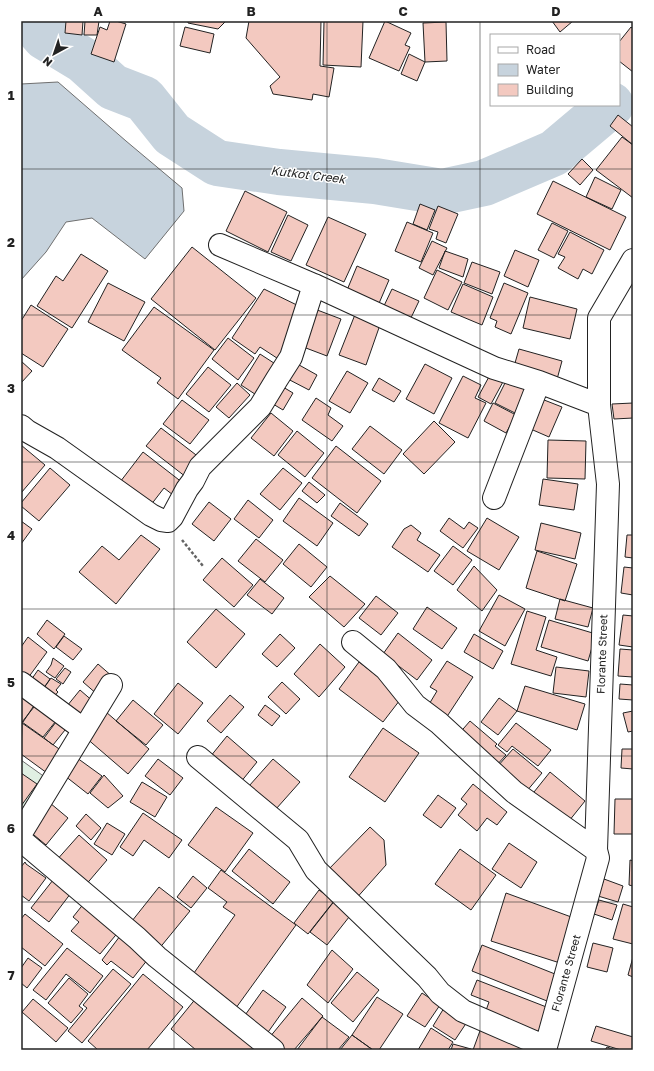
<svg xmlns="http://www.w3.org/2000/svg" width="654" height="1071" font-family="'Golos Text',sans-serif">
<rect width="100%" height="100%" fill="#fff"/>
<!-- green -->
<path fill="#e0efe3" stroke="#6f6f6f" d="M21 760 49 780 21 823Z"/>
<!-- water -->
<path fill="#c7d3dd" stroke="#6f6f6f" d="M58 82 126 141 182 188 184 211 145 259 92 218 66 222 46 252 21 280V84Z"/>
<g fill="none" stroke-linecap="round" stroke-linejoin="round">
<!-- river -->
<path stroke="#c7d3dd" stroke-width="46" d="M31 21 45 37 83 60 113 87 144 99 172 134 217 163 279 172 375 181 442 192 484 183 554 153 611 105"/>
</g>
<!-- building -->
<path fill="#f3c9c0" stroke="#222" d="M66 21H83L82 35 65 33Z
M85 21H99L97 35H84Z
M110 21H116L126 24 114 62 91 54 100 27 107 30Z
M188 21H226L218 29 188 23Z
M249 21H321L320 66 334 68 329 97 313 94 312 100 273 94 270 86 280 77 246 38Z
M324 21H363L361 67 323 65Z
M385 21 411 33 405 45 410 47 399 71 369 58Z
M552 21H573L560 32Z
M446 22 447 61 425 62 423 23Z
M185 27 214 34 210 53 180 46Z
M631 27 633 29V72L619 61V42Z
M409 54 425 62 417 81 401 74Z
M618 115 633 127V145L610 126Z
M622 137 633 145V198L596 170Z
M582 159 593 170 580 185 568 174Z
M595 177 621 190 612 209 586 197Z
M553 181 626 217 610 250 537 214Z
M245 191 287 212 268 252 226 231Z
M420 204 435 210 427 230 413 224Z
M438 206 458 214 446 243 436 239 438 232 429 229Z
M288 215 308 225 291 261 271 252Z
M328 217 366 234 344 282 306 265Z
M407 222 433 233 421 262 395 251Z
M552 223 568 231 554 258 538 250Z
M570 232 604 250 592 274 583 269 578 279 558 268 565 257 558 254Z
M432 241 447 248 433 275 419 268Z
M192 247 256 298 215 350 151 299Z
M515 250 539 260 528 287 504 276Z
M445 251 468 259 463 277 439 268Z
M81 254 108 271 72 328 37 306 56 276 63 281Z
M472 262 500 272 492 294 464 283Z
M357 266 389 280 377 308 345 295Z
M437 270 462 282 448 310 424 298Z
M108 283 145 302 124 341 88 322Z
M504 283 528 293 511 334 495 327 497 321 490 318Z
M463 284 493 297 482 325 451 312Z
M264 289 305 309 283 362 260 347 255 354 232 338Z
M392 289 419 301 409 322 382 310Z
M530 297 577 309 570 339 523 328Z
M31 305 68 329 43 367 21 353V321Z
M154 307 214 350 178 399 157 383 161 378 122 350Z
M312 308 341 319 327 356 298 345Z
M356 312 381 322 366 365 339 355Z
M228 338 254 358 238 380 212 359Z
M519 349 562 361 556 383 513 370Z
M260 354 280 367 261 398 241 385Z
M21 361 32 371 21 383Z
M292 361 317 375 309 390 284 377Z
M425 364 452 378 434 414 406 399Z
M208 367 231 385 209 412 186 394Z
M347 371 368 383 350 413 329 401Z
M491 373 504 380 491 404 478 397Z
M463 376 481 385 475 398 486 403 468 438 439 423Z
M379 378 401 391 394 402 372 390Z
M507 379 529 390 517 414 495 403Z
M237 383 250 395 229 418 216 407Z
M278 384 293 393 283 410 268 401Z
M316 398 331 408 328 415 343 426 332 441 302 420Z
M539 398 562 407 549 437 526 427Z
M182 400 209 420 190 444 163 424Z
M493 403 516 415 506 433 484 421Z
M633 403V418L614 419 612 404Z
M271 413 293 431 274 456 251 438Z
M434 421 455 442 424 474 403 454Z
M370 426 402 450 384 474 352 449Z
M161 428 200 458 186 477 146 446Z
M297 431 324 453 305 477 278 455Z
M548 440 586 441 585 479 547 478Z
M21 445 45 465 21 493Z
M336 446 381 481 357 513 312 478Z
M143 452 183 483 173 495 164 488 147 510 117 486Z
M50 468 70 485 39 521 21 506V503Z
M283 468 302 483 280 510 260 494Z
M543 479 578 484 574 510 539 505Z
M309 482 325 495 317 503 302 491Z
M299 498 333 523 317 546 283 521Z
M248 500 273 520 259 538 234 519Z
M209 502 231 519 214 541 192 524Z
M340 503 368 524 359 536 331 516Z
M449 518 464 529 469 522 478 528 463 548 440 531Z
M487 518 519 537 499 570 467 551Z
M21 521 32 529 21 544Z
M541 523 581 533 575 559 535 550Z
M411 525 421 533 417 540 440 555 428 572 392 547 404 529Z
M141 535 160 549 116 604 79 572 102 546 119 560Z
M627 535H633V558L625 557Z
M256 539 283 560 265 582 238 561Z
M299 544 327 567 311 587 283 564Z
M453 546 472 560 453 585 434 571Z
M537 551 577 564 565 601 526 588Z
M222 558 253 585 234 607 203 580Z
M474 566 497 590 482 611 457 590Z
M624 567 633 568V595L621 593Z
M330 576 365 604 344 627 309 597Z
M260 579 284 598 272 614 247 595Z
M499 595 525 609 505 646 479 631Z
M376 596 398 613 381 635 359 618Z
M560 599 593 608 588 627 555 619Z
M427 607 457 628 442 649 413 629Z
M216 609 245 634 216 668 187 642Z
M527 611 546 617 536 650 557 657 551 676 511 664Z
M623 615 633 616V647L619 645Z
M47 620 65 634 54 649 37 634Z
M549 620 596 634 588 661 541 647Z
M398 633 432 660 417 680 383 654Z
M280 634 295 648 277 667 262 654Z
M474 634 503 651 493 669 464 652Z
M64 636 82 649 73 660 56 647Z
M28 637 47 652 25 682 21 680V647Z
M320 644 345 667 319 697 294 674Z
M620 649 633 650V677L618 676Z
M53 658 64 666 55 678 46 672 51 665Z
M447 661 473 677 446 718 428 706 437 691 430 687Z
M359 662 403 696 383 722 339 689Z
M98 664 113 677 98 695 83 682Z
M556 667 589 671 586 697 553 693Z
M65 668 71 672 63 684 56 679Z
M38 670 50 679 41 692 29 683Z
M51 678 61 684 56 690 58 692 51 700 41 692Z
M282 682 300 699 286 714 268 697Z
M178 683 203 703 178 734 154 714Z
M620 684 633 685V700L619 699Z
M525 686 585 704 577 730 517 711Z
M21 689 37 701 23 722 21 720Z
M80 690 95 703 81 722 67 706Z
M230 695 244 707 221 733 207 721Z
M499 698 517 711 498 735 481 722Z
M133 700 163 725 146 745 116 721Z
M38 702 60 716 43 737 22 722Z
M265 705 280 716 272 726 258 715Z
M633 711V731L628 732 623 713Z
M106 712 149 749 128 774 85 737Z
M59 718 69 725 53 745 44 738Z
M470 721 497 744 495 746 506 755 495 767 457 736Z
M22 723 62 751 47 773 21 754Z
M516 723 551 750 538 766 512 746 507 752 498 745Z
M383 728 419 753 385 802 349 777Z
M227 736 257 762 240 783 210 757Z
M513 749 542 773 526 792 497 767Z
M622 749H633V769L621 768Z
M73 755 102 776 88 794 60 772Z
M158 759 183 778 170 795 145 776Z
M273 759 300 782 276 809 249 786Z
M550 772 585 801 565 826 530 797Z
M21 773 37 784 21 806Z
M104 775 123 796 108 808 90 793Z
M142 782 167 797 155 817 130 802Z
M473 784 507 812 497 825 487 818 477 831 458 815 467 804 461 799Z
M438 795 456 808 441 828 423 815Z
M615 799H633V834H614Z
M50 803 68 818 46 845 28 830Z
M216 807 253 833 225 872 188 845Z
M143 813 182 840 169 858 144 840 133 856 120 847Z
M86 814 101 828 91 840 76 826Z
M107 823 125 834 112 855 94 844Z
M370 827 384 840 386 865 354 901 324 874Z
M79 835 107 860 84 887 55 862Z
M509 843 537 862 521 888 492 869Z
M249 849 290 882 273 904 232 871Z
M460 849 496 875 471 910 435 884Z
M630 860 633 861V886L629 885Z
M25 862 26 864 46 878 29 901 21 895V867Z
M221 870 296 925 233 1012 189 980 235 915 223 907 227 902 208 888Z
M193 876 207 888 191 908 177 897Z
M604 879 623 886 618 902 598 896Z
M53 880 71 893 49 922 31 908Z
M159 887 190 911 158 950 128 926Z
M319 890 334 901 308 934 294 923Z
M506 893 574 918 560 963 491 941Z
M336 899 353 912 327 945 310 932Z
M599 900 617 905 612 920 594 914Z
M85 902 120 930 100 954 71 931 79 922 73 917Z
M623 904 633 907V944L613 939Z
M25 914 63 944 45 966 21 947V919Z
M123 932 152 954 133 978 111 961 107 965 102 960Z
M593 943 613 948 607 972 587 967Z
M482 945 555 974 547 1001 472 971Z
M67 948 103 976 90 993 66 974 46 1000 33 990Z
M332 950 353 969 328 1003 307 985Z
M633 957V977L628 975Z
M28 958 42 968 27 988 21 983V968Z
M113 969 131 984 82 1043 68 1031 87 1008 83 1005Z
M357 972 379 990 353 1022 331 1003Z
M143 974 183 1007 147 1050H98L88 1041Z
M69 978 88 994 79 1006 83 1009 71 1023 48 1003Z
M477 980 549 1008 538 1036 484 1016 489 1002 471 995Z
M263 990 286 1007 266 1035 243 1018Z
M422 993 440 1005 425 1027 407 1016Z
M197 997 257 1047 255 1050H196L171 1029Z
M377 997 403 1014 379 1050H373L352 1035Z
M302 998 323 1016 294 1050H283L269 1038Z
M33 999 68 1028 56 1042 22 1012Z
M444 1008 467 1022 455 1040 433 1026Z
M322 1017 349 1037 338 1050H297Z
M596 1026 633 1037V1050H621L591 1041Z
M431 1028 453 1042 448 1050H418Z
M481 1028 535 1050H473Z
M352 1035 373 1050H340Z
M453 1044 471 1049V1050H451Z
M607 1047 615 1050H605Z"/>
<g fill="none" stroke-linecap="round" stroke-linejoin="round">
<defs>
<path id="minor" d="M220 245 314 285 494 368 539 382 599 405
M21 426 27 431 57 448 151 515 161 520 168 521 172 517 187 489 193 481 200 467 260 407 277 379 291 357 314 285
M494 498 539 382
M353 642 386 669 415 705 439 723 514 792 596 850
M21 683 83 729
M198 757 298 840 316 870 427 977 440 993 463 1011 546 1047
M21 833 111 685
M21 840 137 938 157 957 273 1050
M545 1050 598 858 596 850 608 484 599 405V318L633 260"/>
</defs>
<!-- minor casing -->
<use href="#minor" stroke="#222" stroke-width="24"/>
<!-- path -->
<path stroke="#646464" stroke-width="2.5" stroke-dasharray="3 2" stroke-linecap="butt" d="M182 540 203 566"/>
<!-- minor -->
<use href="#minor" stroke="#fff" stroke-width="22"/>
</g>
<!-- grid -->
<path fill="none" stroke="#222" stroke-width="1" stroke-opacity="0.55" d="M174 21V1050M327 21V1050M480 21V1050M21 169H633M21 315H633M21 462H633M21 609H633M21 756H633M21 902H633"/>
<g text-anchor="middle" stroke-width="3" stroke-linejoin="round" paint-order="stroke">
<!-- street labels -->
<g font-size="11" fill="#222" stroke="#fff">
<text transform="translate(602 654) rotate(-88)" y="4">Florante Street</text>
<text transform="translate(566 973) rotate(-74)" y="4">Florante Street</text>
</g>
<!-- water labels -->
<g font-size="12" font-style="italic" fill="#222" stroke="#fff">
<text transform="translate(308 175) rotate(7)" y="4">Kutkot Creek</text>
</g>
</g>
<!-- border -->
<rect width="654" height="1071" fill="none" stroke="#ffffff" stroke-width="44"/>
<!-- legend -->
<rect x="490" y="34" width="130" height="72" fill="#ffffff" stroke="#a7a7a7"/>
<rect x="498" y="47" width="20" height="6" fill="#ffffff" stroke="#a7a7a7"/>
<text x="526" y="54" font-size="12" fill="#222222">Road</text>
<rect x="498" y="64" width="20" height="12" fill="#c7d3dd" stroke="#a7a7a7"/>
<text x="526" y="74" font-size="12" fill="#222222">Water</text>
<rect x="498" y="84" width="20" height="12" fill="#f3c9c0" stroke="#a7a7a7"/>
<text x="526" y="94" font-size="12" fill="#222222">Building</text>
<!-- north arrow -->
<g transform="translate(54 54) rotate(220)" stroke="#ffffff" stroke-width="3" paint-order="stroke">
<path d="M0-3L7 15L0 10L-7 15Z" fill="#222222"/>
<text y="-6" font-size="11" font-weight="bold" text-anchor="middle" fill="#222222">N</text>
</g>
<rect x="22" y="22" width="610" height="1027" fill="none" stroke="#222" stroke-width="1.5"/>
<g font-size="13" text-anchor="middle" font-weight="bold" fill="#222">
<text x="98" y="16">A</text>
<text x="251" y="16">B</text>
<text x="403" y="16">C</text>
<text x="556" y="16">D</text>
<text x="11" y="100">1</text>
<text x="11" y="247">2</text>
<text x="11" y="393">3</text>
<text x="11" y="540">4</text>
<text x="11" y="687">5</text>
<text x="11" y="833">6</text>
<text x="11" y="980">7</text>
</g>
</svg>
